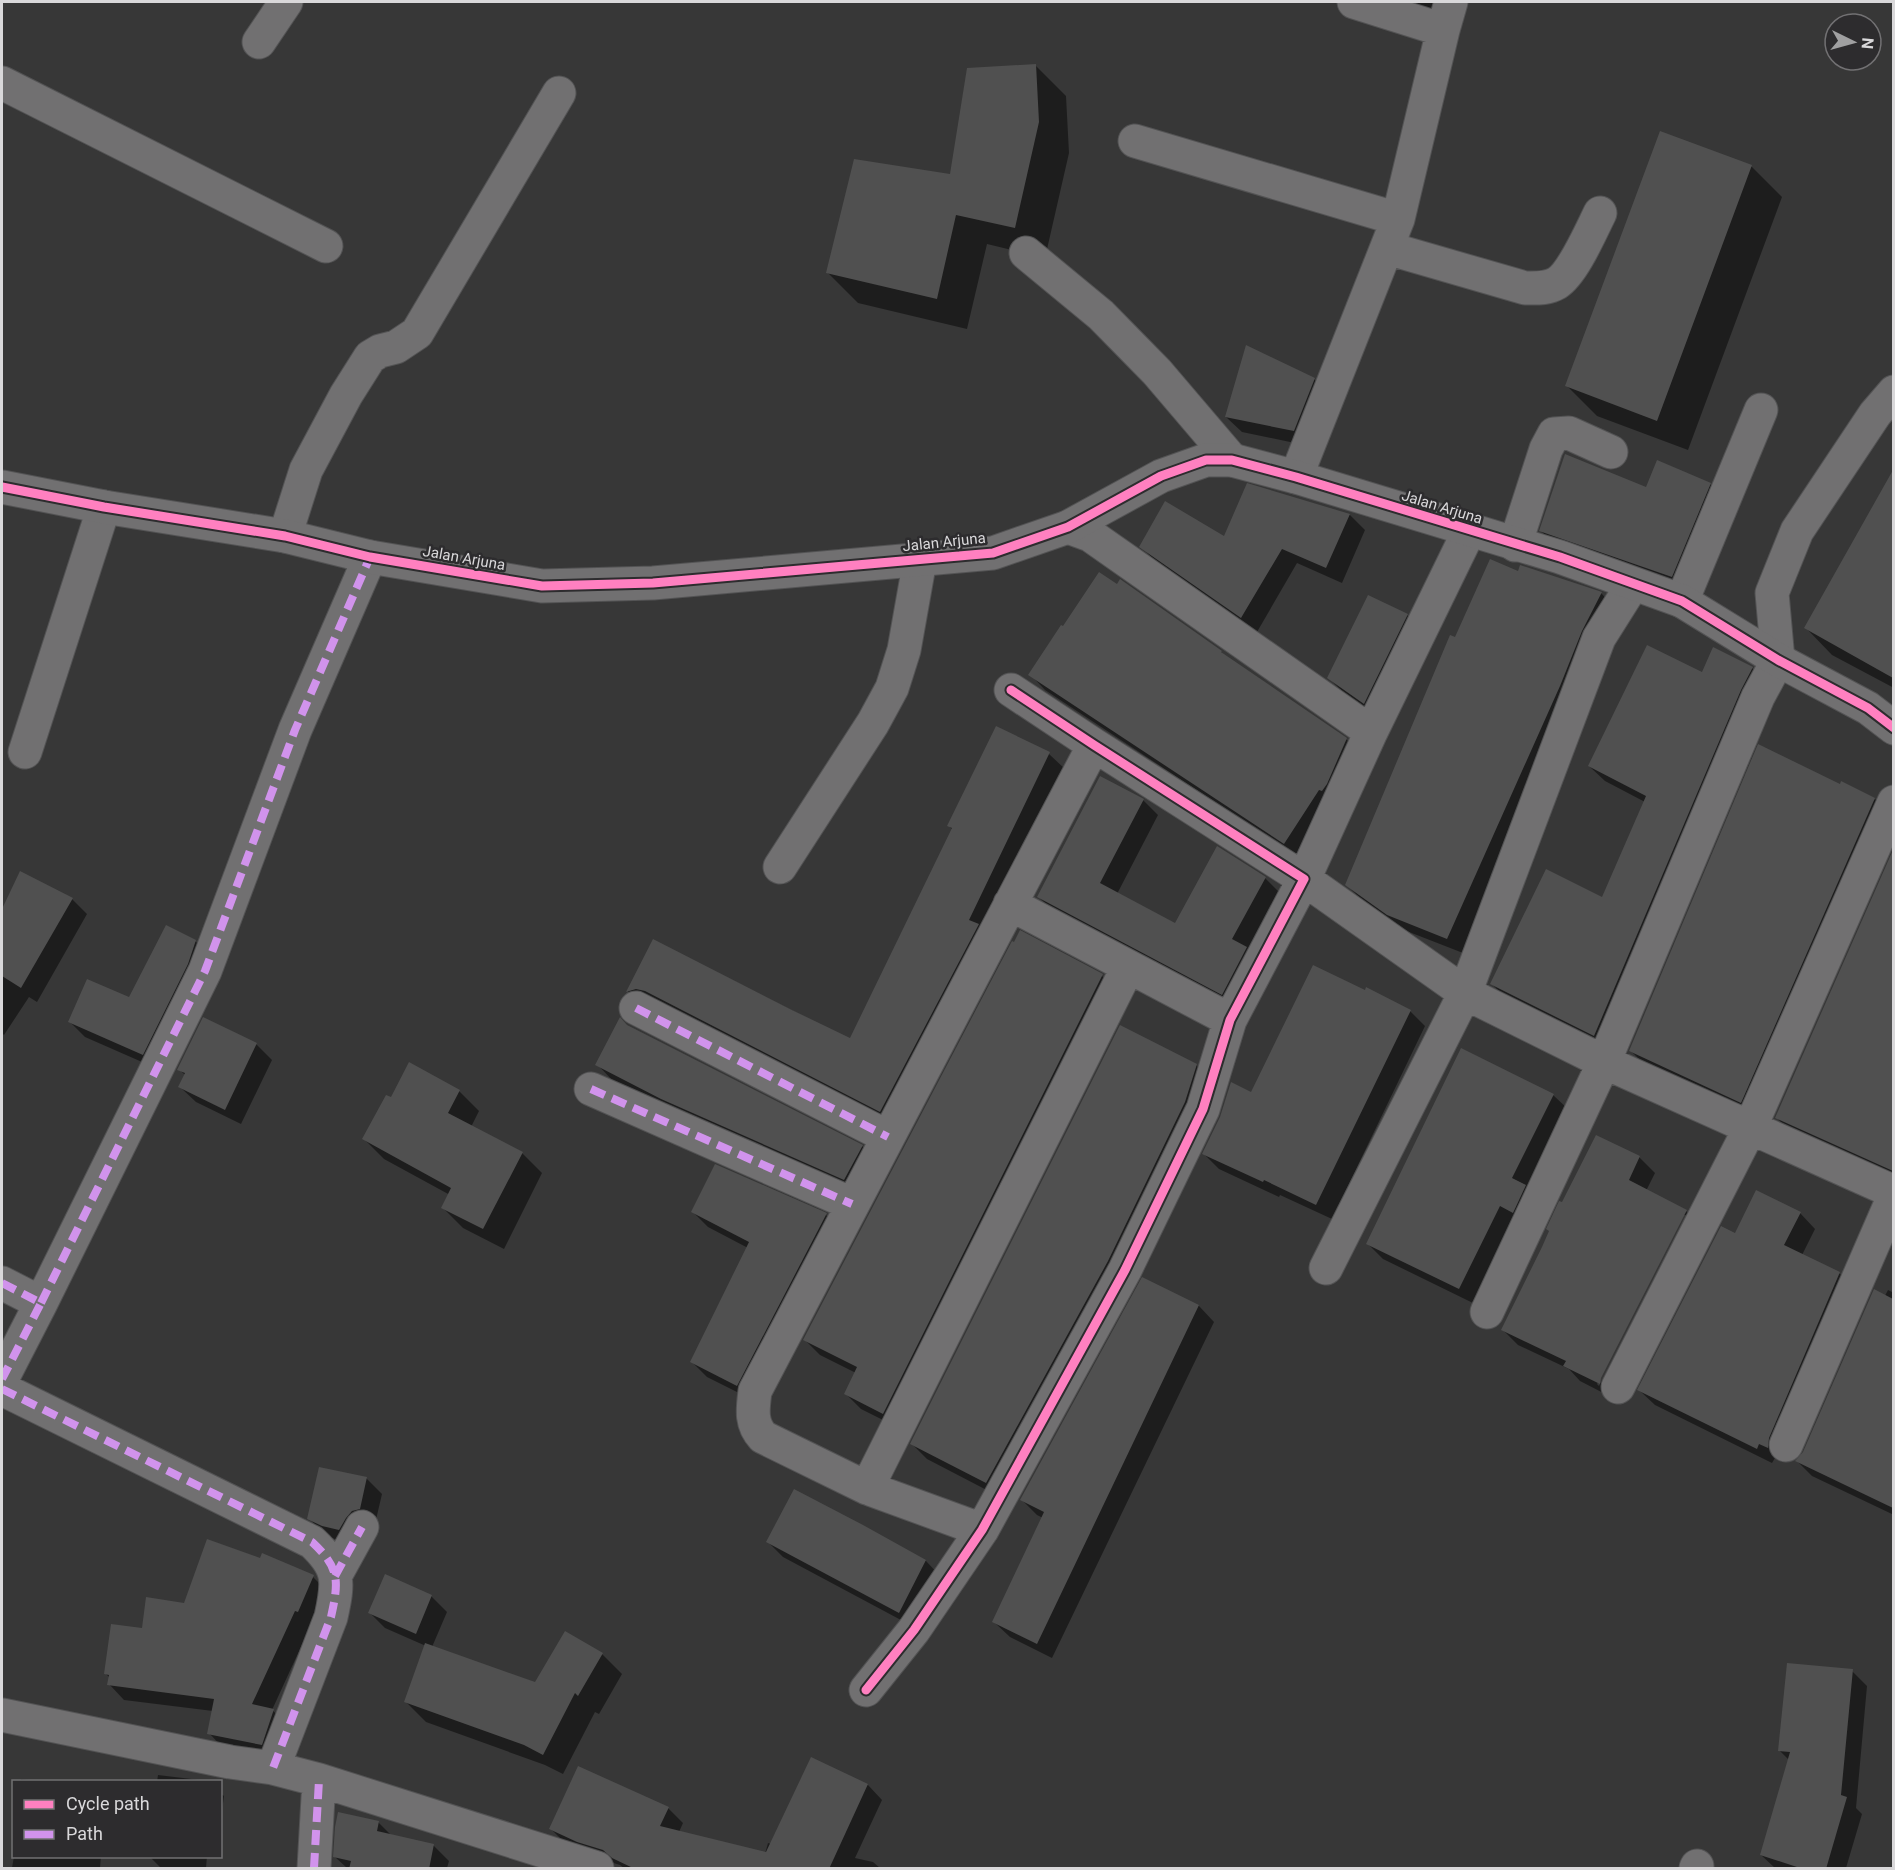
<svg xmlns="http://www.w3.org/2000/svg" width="1895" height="1870" font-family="Roboto,sans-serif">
<rect width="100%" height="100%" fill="#373737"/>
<!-- shadow -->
<path fill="#0007" fill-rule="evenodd" d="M1363 2H1439L1432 20Z
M1035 65 1066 96 1069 153 1045 258 987 244 967 329 858 303 828 273 951 176Z
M1661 133 1752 167 1782 197 1688 450 1597 416 1566 385Z
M1314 379 1330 394 1309 446 1242 432 1226 417Z
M1894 473V688L1832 655 1806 628Z
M1710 484 1733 507 1695 599 1564 554 1541 531 1647 489Z
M1247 485 1350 515 1365 530 1342 583 1297 563 1257 632 1156 562 1141 546 1225 538Z
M1519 573 1601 593 1616 609 1463 953 1404 930 1362 900 1347 885 1455 639Z
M1121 581 1221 652 1228 659 1347 740 1362 755 1300 858 1045 690 1030 674 1118 587Z
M1407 615 1422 631 1379 718 1344 693 1329 678Z
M1752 668 1767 683 1610 1051 1507 999 1492 984 1603 899 1645 802 1605 781 1589 766 1702 674Z
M997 728 1049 754 1065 769 896 1126 643 1007 628 992 654 941 851 1040 953 830 949 826Z
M1875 799 1890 814 1756 1117 1646 1066 1631 1051Z
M1143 800 1158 815 1117 894 1176 925 1265 878 1281 894 1238 1009 1054 912 1039 897Z
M1894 853V1179L1792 1133 1777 1118Z
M21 873 72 899 87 914 37 1002 29 997 4 1035 2 1033V912Z
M166 927 196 942 211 957 158 1069 85 1037 70 1022 129 999Z
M1020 932 1102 976 1118 991 899 1428 861 1409 846 1394 856 1373 820 1355 805 1340Z
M1410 1011 1425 1026 1332 1219 1280 1195 1279 1197 1219 1169 1204 1154 1251 1094Z
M204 1019 256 1044 272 1060 241 1124 196 1102 180 1087 186 1076 179 1069Z
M627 1026 862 1146 877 1162 860 1195 678 1114 612 1080 597 1064Z
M1196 1065 1212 1081 1002 1498 927 1459 912 1444Z
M459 1091 479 1111 471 1127 522 1153 542 1173 504 1249 463 1228 443 1208 450 1195 384 1159 364 1139 391 1099Z
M1553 1095 1569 1110 1475 1304 1383 1259 1368 1244Z
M1639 1157 1655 1173 1646 1191 1686 1211 1702 1226 1615 1399 1580 1381 1569 1369 1518 1345 1503 1330 1551 1231ZM1683 1215H1687L1599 1386 1597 1384Z
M716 1166 826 1215 841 1230 753 1400 707 1377 692 1362 748 1248 708 1227 693 1212Z
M1800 1213 1815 1229 1802 1255 1840 1274 1855 1289 1784 1453 1783 1462 1775 1458 1772 1463 1655 1405 1639 1390 1735 1235Z
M1143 1279 1199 1306 1214 1322 1052 1658 1010 1637 994 1622 1043 1518 1037 1515 1022 1500Z
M1888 1290 1894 1293V1515L1812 1476 1797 1461 1804 1453Z
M366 1478 382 1494 375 1524 339 1541 324 1534 309 1518Z
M794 1491 926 1561 941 1577 914 1627 783 1557 768 1542Z
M313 1577 328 1592 311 1625 272 1710 289 1725 277 1759 224 1749 209 1733 213 1711 124 1700 109 1684 110 1678 106 1674 143 1629 185 1605Z
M431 1596 447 1612 432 1647 536 1684 602 1654 622 1674 599 1714 595 1712 563 1774 545 1765 426 1722 406 1702 426 1646 385 1628 370 1613Z
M1852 1671 1867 1686 1856 1808 1862 1814 1846 1868H1775L1761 1855 1789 1760 1780 1751Z
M812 1759 868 1785 882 1800 855 1858 873 1862 880 1868H761L768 1843 771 1844Z
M158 1775 208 1781 209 1782H157Z
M21 1779 50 1782H20Z
M220 1793 224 1796 220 1825Z
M668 1808 683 1823 679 1832 724 1868H624L620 1865 594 1857 566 1844 551 1829Z
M378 1822 392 1836 434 1846 449 1861 447 1868H347L335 1857Z
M14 1856H101L100 1868H12Z
M149 1856H207L206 1868H161Z"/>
<!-- building -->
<path fill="#505050" d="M1036 64 1039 122 1015 228 956 215 937 299 826 273 854 159 950 174 967 68Z
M1660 131 1752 165 1657 421 1565 386Z
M1246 345 1315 378 1294 431 1225 417Z
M1565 454 1646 487 1657 460 1711 483 1672 577 1539 531Z
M1893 470V678L1804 628Z
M1247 483 1350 514 1326 568 1282 549 1241 618 1139 547 1165 501 1224 536Z
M1490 559 1518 571 1520 565 1602 592 1582 631 1560 686 1447 939 1387 915 1345 885 1450 635 1455 637Z
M1099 572 1117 584 1120 579 1222 651 1221 652 1347 738 1327 784 1322 791 1319 790 1284 844 1028 675 1061 625 1063 626Z
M1368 595 1408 614 1364 704 1327 678Z
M1647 645 1702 672 1713 647 1753 667 1741 690 1594 1036 1490 984 1546 869 1602 897 1646 796 1588 766Z
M996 726 1050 752 969 920 979 924 880 1112 645 991 636 989 626 992 653 939 792 1010 850 1038 952 828 947 826Z
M1758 744 1840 784 1841 781 1875 798 1741 1103 1629 1051Z
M1100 776 1144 799 1100 883 1175 923 1217 846 1266 877 1232 939 1247 947 1222 995 1037 897Z
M1893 850V1171L1775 1118Z
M20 871 73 898 21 988 2 976V909Z
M166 925 196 940 188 964 143 1055 68 1022 87 979 129 997Z
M1020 930 1103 974 883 1414 844 1394 857 1367 803 1340 1012 941 1014 942Z
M1313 965 1365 990 1366 987 1411 1010 1316 1205 1264 1180 1263 1182 1202 1154 1220 1117 1231 1082 1251 1092Z
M203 1017 257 1043 225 1110 178 1087 185 1073 177 1070Z
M620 1017 627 1025 863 1145 844 1180 661 1099 595 1065Z
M1120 1025 1197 1064 1185 1102 1108 1261 986 1483 910 1444Z
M1461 1048 1554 1094 1512 1178 1526 1185 1513 1213 1500 1206 1459 1289 1366 1244Z
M409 1062 460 1090 448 1113 523 1152 483 1229 441 1208 451 1188 362 1139 386 1095 391 1097Z
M1596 1135 1640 1156 1629 1180 1687 1210 1601 1378 1600 1384 1563 1366 1566 1361 1501 1330 1542 1247 1549 1231 1546 1229 1559 1201 1562 1202Z
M715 1164 827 1213 737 1386 690 1362 749 1242 691 1212Z
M1756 1190 1801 1212 1784 1245 1840 1272 1769 1438 1768 1448 1759 1444 1757 1449 1637 1390 1721 1226 1735 1233Z
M1142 1277 1199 1305 1037 1644 992 1622 1044 1512 1020 1500Z
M1874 1289 1893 1299V1508L1795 1461 1803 1452Z
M319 1467 367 1477 360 1509 352 1511 346 1518 339 1530 322 1526 307 1519Z
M794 1489 863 1525 926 1560 899 1613 766 1542Z
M207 1539 260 1558 262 1553 314 1575 298 1612 295 1611 252 1704 274 1709 262 1745 207 1734 214 1699 107 1685 109 1675 104 1674 111 1624 142 1628 146 1597 184 1603Z
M385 1574 432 1595 416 1634 368 1613Z
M565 1631 603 1653 578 1696 575 1693 543 1755 524 1745 404 1702 425 1643 535 1682Z
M1787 1663 1853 1669 1841 1795 1847 1797 1826 1869H1803L1760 1855 1790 1752 1778 1751Z
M811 1757 868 1784 829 1869H635L612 1858 603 1850 577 1842 549 1829 578 1766 669 1807 660 1826 766 1852Z
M338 1812 379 1821 377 1831 434 1844 429 1869H349L351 1861 333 1857 335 1827Z"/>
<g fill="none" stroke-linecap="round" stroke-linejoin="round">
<defs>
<path id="minor" d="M1354 2 1443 30
M259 42 286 2
M2 83 326 246
M1135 141 1398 219
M1387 248 1525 288C1536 288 1547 289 1557 283 1573 273 1591 231 1600 213
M1026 253 1101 315 1157 372 1232 460
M1296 477 1398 219 1443 30 1451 2
M1068 527 1090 535 1371 732
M1469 531 1371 732 1304 879 1465 993 1604 1062 1894 1192
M285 536 306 470 346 395 370 357 380 351 396 347 417 333 559 93
M1515 545 1546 449 1554 434 1569 433 1611 452
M1682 601 1761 410
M25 752 104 507
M780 867 873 723 892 688 904 650 920 560
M1010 904 1230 1020
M636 1008 888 1137
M591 1089 852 1204
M1326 1268 1465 993 1599 638 1633 584
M2 1283 41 1303 2 1379
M41 1303 205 971 295 730 370 557
M1487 1312 1604 1062 1758 697 1778 660 1772 593 1797 531 1875 414 1894 392
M1618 1387 1750 1128 1894 802
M2 1389 312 1542C340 1568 339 1581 331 1617L273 1768
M1786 1445 1894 1196
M867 1488 1128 967
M982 1530 867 1488 763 1437C750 1423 753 1408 755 1391L1094 745
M335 1576 362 1527
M866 1690 914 1630 982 1530 1125 1270 1203 1109 1230 1020 1304 879 1094 745 1011 690
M2 1715 230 1762 273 1768 319 1780 597 1868
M314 1868 319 1780
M1696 1868 1697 1866"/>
<path id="tertiary" d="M2 487 104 507 285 536 370 557 542 586 653 583 993 553 1068 527 1161 476 1206 460H1232L1296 477 1560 557 1682 601 1778 660 1868 708 1894 728"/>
</defs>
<!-- minor casing -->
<use href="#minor" stroke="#535354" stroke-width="35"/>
<!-- tertiary casing -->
<use href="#tertiary" stroke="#535354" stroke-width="35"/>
<!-- minor -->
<use href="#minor" stroke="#717071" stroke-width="33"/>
<!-- tertiary -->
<use href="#tertiary" stroke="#717071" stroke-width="33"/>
<!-- quiet -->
<path stroke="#d193ec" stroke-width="8" stroke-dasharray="15 8" stroke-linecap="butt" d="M636 1008 888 1137
M591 1089 852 1204
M2 1283 41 1303 2 1379
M41 1303 205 971 295 730 370 557
M2 1389 312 1542C340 1568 339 1581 331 1617L273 1768
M335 1576 362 1527
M314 1868 319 1780"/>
<defs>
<path id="cycleway" d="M2 487 104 507 285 536 370 557 542 586 653 583 993 553 1068 527 1161 476 1206 460H1232L1296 477 1560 557 1682 601 1778 660 1868 708 1894 728
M866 1690 914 1630 982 1530 1125 1270 1203 1109 1230 1020 1304 879 1094 745 1011 690"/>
</defs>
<!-- cycleway casing -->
<use href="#cycleway" stroke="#2d2c2e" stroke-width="13"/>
<!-- cycleway -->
<use href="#cycleway" stroke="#ff80c0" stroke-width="9"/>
</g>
<g text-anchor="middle" stroke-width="5" stroke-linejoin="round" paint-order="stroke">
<!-- street labels -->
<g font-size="15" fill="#d9d8da" stroke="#2d2c2e">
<text transform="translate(1442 507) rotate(17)" y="5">Jalan Arjuna</text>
<text transform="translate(944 542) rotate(-6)" y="5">Jalan Arjuna</text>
<text transform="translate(464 558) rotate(10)" y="5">Jalan Arjuna</text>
</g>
</g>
<!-- border -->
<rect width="1895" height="1870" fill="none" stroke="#d9d8da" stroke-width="6"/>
<!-- legend -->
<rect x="12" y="1780" width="210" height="78" fill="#2d2c2e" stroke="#727173" stroke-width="1.5"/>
<rect x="24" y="1800" width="30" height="9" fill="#ff80c0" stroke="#727173" stroke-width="1.5"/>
<text x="66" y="1810" font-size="18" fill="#d9d8da">Cycle path</text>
<rect x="24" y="1830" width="30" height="9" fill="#d193ec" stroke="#727173" stroke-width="1.5"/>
<text x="66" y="1840" font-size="18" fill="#d9d8da">Path</text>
<!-- north arrow -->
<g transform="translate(1853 42) rotate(95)"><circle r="28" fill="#2d2c2e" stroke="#727173" stroke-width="1.5"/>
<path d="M0-4.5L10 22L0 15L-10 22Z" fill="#a0a0a1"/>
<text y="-9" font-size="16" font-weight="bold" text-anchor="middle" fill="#d9d8da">N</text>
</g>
</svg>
